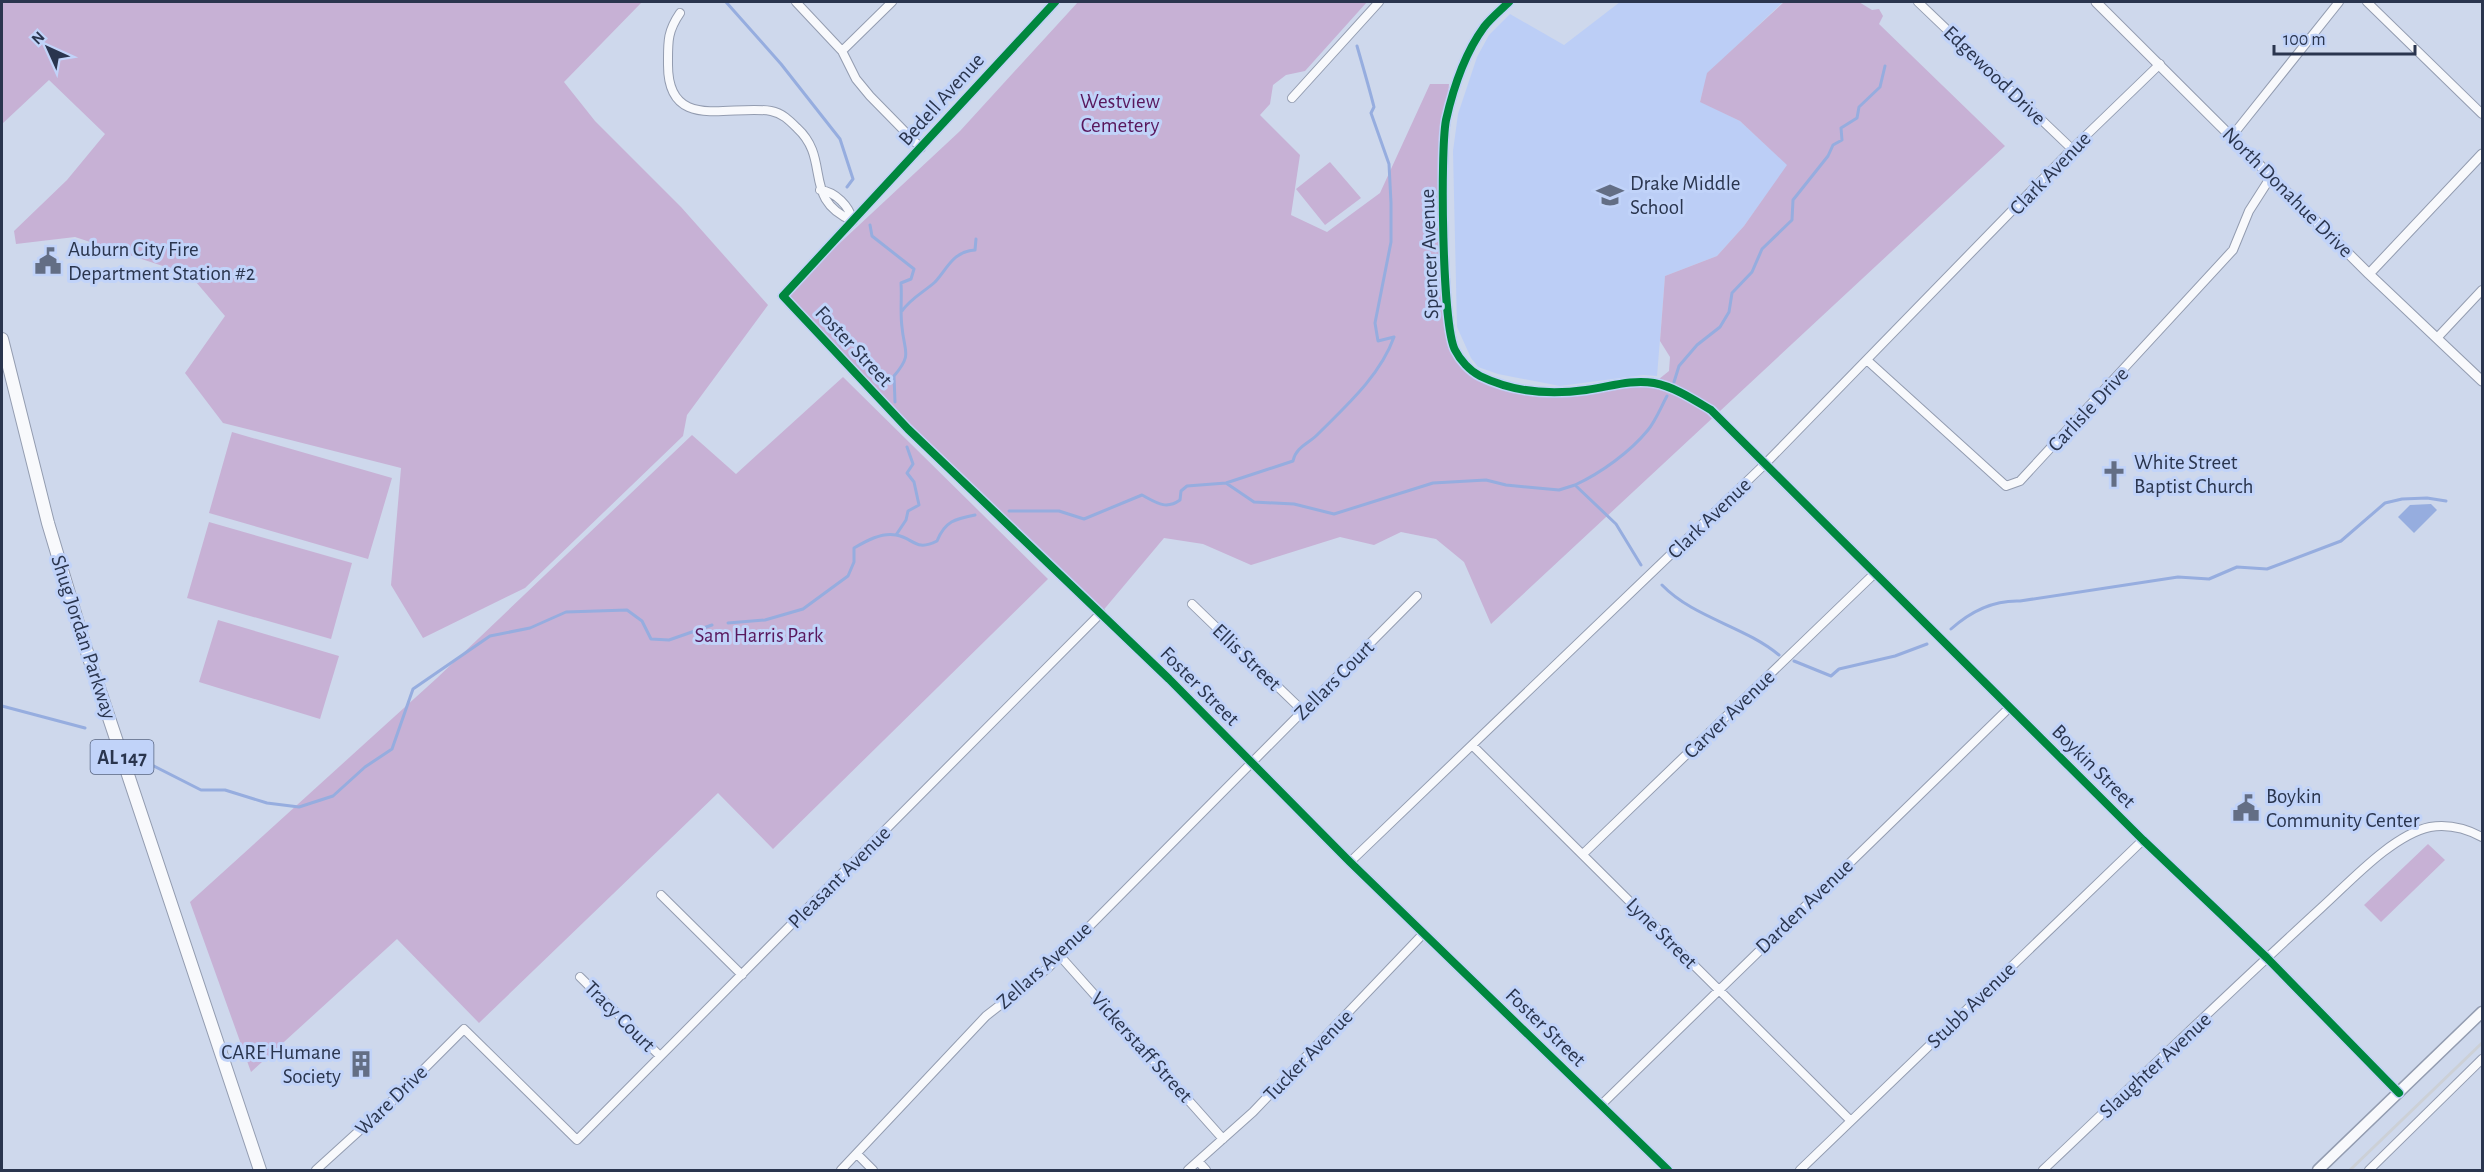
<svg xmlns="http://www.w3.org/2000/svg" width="2484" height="1172" font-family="'Alegreya Sans',sans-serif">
<rect width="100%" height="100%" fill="#ced8ec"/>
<!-- built -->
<path fill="#bccef6" d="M1620 2H1783L1708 73 1700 101 1740 121 1788 165 1744 226 1717 256 1665 276 1657 376 1643 375 1560 386 1498 374 1478 367 1471 358 1457 327 1453 151 1458 114 1477 57 1489 35 1510 14 1564 45Z"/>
<!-- green -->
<path fill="#c7b1d5" d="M2 2H642L564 82 595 121 681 207 768 305 687 415 683 436 525 588 423 638 391 585 401 468 223 423 185 373 225 316 190 275 75 237 16 244 14 231 67 180 105 134 49 80 2 124Z
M1078 2H1367L1305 71 1286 75 1273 85 1270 104 1260 115 1300 155 1291 215 1327 232 1380 193 1430 84H1449L1443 153 1447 317 1455 350 1468 367 1488 379 1553 394 1654 383 1669 371 1670 357 1660 341 1665 276 1717 256 1744 226 1787 165 1740 121 1700 102 1707 73 1784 2H1859L1872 10 1879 9 1883 16 1879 24 2005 146 1491 624 1464 562 1436 539 1401 532 1374 545 1340 537 1251 565 1203 544 1164 538 1101 613 908 429 783 296 960 131Z
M1330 162 1361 198 1325 225 1296 189Z
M843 377 1048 579 773 849 718 793 479 1023 397 939 251 1072 190 902 437 678 692 435 736 474Z
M232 432 392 478 368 559 209 513Z
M209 522 352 563 331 639 187 598Z
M218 620 339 656 320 719 199 682Z
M2428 844 2445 860 2381 922 2364 905Z"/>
<!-- water -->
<path fill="#96addf" d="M2431 504 2437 510 2414 533 2398 517 2410 505Z"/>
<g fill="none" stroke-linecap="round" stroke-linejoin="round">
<!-- stream -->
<path stroke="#96addf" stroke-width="3" d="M726 2 781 64 840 139 853 179 847 187
M870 225 872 236 914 269 911 279 901 283C902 298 900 313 902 327 904 352 913 354 894 376L895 402
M902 311C911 298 924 292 935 282 948 268 952 252 975 250L976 239
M1674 382 1679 366 1697 345 1720 327 1729 312 1732 293 1752 272 1762 249 1792 220 1793 200 1828 156 1833 145 1842 140 1841 128 1857 118 1859 107 1880 87 1885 66
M1226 483 1254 502 1294 504 1334 514 1433 483 1486 480 1506 485 1559 490 1575 485 1616 524 1641 565
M1575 485C1601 473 1630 452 1648 430 1656 420 1661 407 1667 396
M1009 511H1059L1084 519 1142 495C1157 503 1166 510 1180 500L1181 491 1187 486 1226 483 1293 461C1296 447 1308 444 1317 435 1346 406 1380 376 1394 337L1378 341 1375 323 1391 242V203L1389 164 1371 113 1374 107C1369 87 1363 67 1357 46
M896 535 906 520 908 511 919 505 914 482 907 473 913 464 907 447
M1662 585C1694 618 1744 626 1779 655
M728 623 765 620 803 609 848 576 854 562V548C866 541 882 532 896 535 914 538 915 552 937 541 945 521 955 519 975 515
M1951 629C1971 611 1993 600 2020 601L2178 577 2209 579 2237 567 2267 569 2341 541 2385 503 2402 499 2427 498 2446 501
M1794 661 1831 676 1839 669 1895 656 1927 644
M2 706 85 728
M140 759 201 790H225L267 803 299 807 333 796 365 767 392 749 413 689 490 636 530 628 566 612 627 610 642 621 651 639 669 640 712 625"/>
<defs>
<path id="minor" d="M796 2 842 51 856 79 870 96 921 148
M1055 2 783 296 908 429 1169 679 1350 862 1668 1170
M1509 2C1501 10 1491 18 1484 27 1465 53 1453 89 1446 120 1440 152 1442 325 1455 350 1460 360 1470 371 1480 376 1513 392 1551 395 1586 390 1609 387 1631 379 1654 383 1675 387 1694 400 1711 410L2143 840 2267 958 2399 1093
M1918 2 2072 149
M2367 2 2482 114
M680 13C667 32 668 42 668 65 668 133 730 104 771 111 782 113 789 120 797 128 832 160 801 199 853 221
M842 51 892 2
M1292 98 1379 2
M2232 136 2339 2
M820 190C836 192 849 206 853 221
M2437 338 2482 290
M1868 361 2006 486 2020 481 2233 250 2249 211 2272 175
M1192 604 1303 711
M1473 746 1850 1120
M1583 854 1874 574
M1350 862 1765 464 2072 149 2160 64
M661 895 742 975
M1060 956 1223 1139
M580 977 660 1056
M1601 1105 2009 708
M857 1154 873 1170
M1198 1161 1206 1170
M316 1170 392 1101 464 1029 577 1140 1101 613
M841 1170 986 1016 1048 968 1417 596
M1188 1170 1253 1112 1423 934
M1800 1170 2143 840
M2043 1170C2135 1083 2227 994 2321 908 2349 883 2392 835 2430 827 2448 824 2467 829 2482 837
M2369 1170 2482 1059"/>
<path id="tertiary" d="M2096 2 2369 274 2482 381
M2369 274 2482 154"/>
<path id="secondary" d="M2318 1170 2482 1012"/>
<path id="primary" d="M2 339 48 523 83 640 260 1170"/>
</defs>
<!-- minor casing -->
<use href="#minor" stroke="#939cb0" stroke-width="10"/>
<!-- tertiary casing -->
<use href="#tertiary" stroke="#939cb0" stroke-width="11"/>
<!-- secondary casing -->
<use href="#secondary" stroke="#939cb0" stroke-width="13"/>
<!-- primary casing -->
<use href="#primary" stroke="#939cb0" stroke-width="14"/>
<!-- minor -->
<use href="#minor" stroke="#f8f9fc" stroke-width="8"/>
<!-- tertiary -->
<use href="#tertiary" stroke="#f8f9fc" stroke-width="9"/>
<!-- secondary -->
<use href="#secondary" stroke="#f8f9fc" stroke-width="10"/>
<!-- primary -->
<use href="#primary" stroke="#f8f9fc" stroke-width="12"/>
<!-- rail -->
<path stroke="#ccd0d6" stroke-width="3" d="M2350 1170 2482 1043"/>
<defs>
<path id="cycleway" d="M1055 2 783 296 908 429 1169 679 1350 862 1668 1170
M1509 2C1501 10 1491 18 1484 27 1465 53 1453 89 1446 120 1440 152 1442 325 1455 350 1460 360 1470 371 1480 376 1513 392 1551 395 1586 390 1609 387 1631 379 1654 383 1675 387 1694 400 1711 410L2143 840 2267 958 2399 1093"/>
</defs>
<!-- cycleway casing -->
<use href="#cycleway" stroke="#c1d3f9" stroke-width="11"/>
<!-- cycleway -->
<use href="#cycleway" stroke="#00873e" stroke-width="8"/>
</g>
<!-- icons -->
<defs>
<symbol id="school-bare" viewBox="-9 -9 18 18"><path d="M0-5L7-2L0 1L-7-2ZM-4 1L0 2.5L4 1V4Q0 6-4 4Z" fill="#636e85" stroke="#c1d3f9" stroke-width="2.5" paint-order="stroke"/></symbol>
<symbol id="civic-bare" viewBox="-9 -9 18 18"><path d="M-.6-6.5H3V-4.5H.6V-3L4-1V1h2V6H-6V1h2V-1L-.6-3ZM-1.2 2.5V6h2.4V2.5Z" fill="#636e85" stroke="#c1d3f9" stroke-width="2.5" paint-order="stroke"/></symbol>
<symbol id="church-bare" viewBox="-9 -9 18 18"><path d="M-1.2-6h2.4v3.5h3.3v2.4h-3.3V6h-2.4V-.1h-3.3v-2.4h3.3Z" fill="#636e85" stroke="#c1d3f9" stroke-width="2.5" paint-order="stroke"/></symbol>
<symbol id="building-bare" viewBox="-9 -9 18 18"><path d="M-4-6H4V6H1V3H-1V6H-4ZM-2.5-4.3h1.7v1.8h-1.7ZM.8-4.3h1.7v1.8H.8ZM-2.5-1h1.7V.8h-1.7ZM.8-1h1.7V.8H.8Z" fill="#636e85" stroke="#c1d3f9" stroke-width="2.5" paint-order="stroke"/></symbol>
</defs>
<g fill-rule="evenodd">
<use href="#school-bare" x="1591" y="176" width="38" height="38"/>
<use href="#civic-bare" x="29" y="242" width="38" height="38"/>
<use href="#church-bare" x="2095" y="455" width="38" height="38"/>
<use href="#civic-bare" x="2227" y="789" width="38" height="38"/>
<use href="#building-bare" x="342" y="1045" width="38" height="38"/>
</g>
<g text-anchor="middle" stroke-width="6" stroke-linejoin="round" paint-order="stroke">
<!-- shield labels -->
<rect fill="#c1d3f9" stroke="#576481" stroke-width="1.5" x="90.5" y="740" width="63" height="34" rx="4.5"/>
<g font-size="20" font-weight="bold" fill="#2a354e">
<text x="122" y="764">AL 147</text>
</g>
<!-- street labels -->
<g font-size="21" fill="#2a354e" stroke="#c1d3f9">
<text transform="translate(1995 75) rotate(44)" y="7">Edgewood Drive</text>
<text transform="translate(941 99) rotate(-48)" y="7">Bedell Avenue</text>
<text transform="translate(2050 173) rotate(-46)" y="7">Clark Avenue</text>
<text transform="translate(2288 192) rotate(45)" y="7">North Donahue Drive</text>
<text transform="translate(1429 254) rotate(-92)" y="7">Spencer Avenue</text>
<text transform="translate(854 346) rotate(47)" y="7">Foster Street</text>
<text transform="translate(2088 409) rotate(-47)" y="7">Carlisle Drive</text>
<text transform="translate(1709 518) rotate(-44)" y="7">Clark Avenue</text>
<text transform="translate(84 637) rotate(72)" y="7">Shug Jordan Parkway</text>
<text transform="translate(1247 657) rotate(44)" y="7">Ellis Street</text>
<text transform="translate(1334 680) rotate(-45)" y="7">Zellars Court</text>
<text transform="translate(1200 686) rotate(45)" y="7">Foster Street</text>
<text transform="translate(1729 714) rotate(-44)" y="7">Carver Avenue</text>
<text transform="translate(2094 766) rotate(45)" y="7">Boykin Street</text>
<text transform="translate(839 877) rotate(-45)" y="7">Pleasant Avenue</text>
<text transform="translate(1804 906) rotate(-44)" y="7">Darden Avenue</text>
<text transform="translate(1662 933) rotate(45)" y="7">Lyne Street</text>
<text transform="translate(1044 965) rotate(-42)" y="7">Zellars Avenue</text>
<text transform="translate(1971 1005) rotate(-44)" y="7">Stubb Avenue</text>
<text transform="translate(620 1016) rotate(45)" y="7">Tracy Court</text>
<text transform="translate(1546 1027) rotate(44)" y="7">Foster Street</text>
<text transform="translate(1142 1047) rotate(48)" y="7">Vickerstaff Street</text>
<text transform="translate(1308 1055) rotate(-46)" y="7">Tucker Avenue</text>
<text transform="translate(2155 1065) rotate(-43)" y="7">Slaughter Avenue</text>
<text transform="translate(391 1100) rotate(-44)" y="7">Ware Drive</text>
</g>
<!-- park labels -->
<g font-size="21" fill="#59185d" stroke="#c1d3f9">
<text x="1120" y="108">Westview<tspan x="1120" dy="24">Cemetery</tspan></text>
<text x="759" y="642">Sam Harris Park</text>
</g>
<!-- poi labels -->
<g font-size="21" fill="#2a354e" stroke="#c1d3f9" text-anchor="start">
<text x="1630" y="190">Drake Middle<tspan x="1630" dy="24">School</tspan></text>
<text x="68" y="256">Auburn City Fire<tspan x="68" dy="24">Department Station #2</tspan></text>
<text x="2134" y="469">White Street<tspan x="2134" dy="24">Baptist Church</tspan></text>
<text x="2266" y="803">Boykin<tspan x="2266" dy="24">Community Center</tspan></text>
<text x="341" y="1059" text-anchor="end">CARE Humane<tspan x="341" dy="24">Society</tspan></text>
</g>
</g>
<!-- border -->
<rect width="2484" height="1172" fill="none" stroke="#2a354e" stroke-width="6"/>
<!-- north arrow -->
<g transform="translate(48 48) rotate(315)" stroke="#c1d3f9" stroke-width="4.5" paint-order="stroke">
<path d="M0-4.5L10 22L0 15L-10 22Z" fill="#2a354e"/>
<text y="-9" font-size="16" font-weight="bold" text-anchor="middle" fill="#2a354e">N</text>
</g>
<!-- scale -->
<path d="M2274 45v9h141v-9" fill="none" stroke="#2a354e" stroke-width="3"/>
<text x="2283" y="45" font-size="18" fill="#2a354e" stroke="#c1d3f9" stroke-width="4.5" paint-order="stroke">100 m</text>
</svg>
